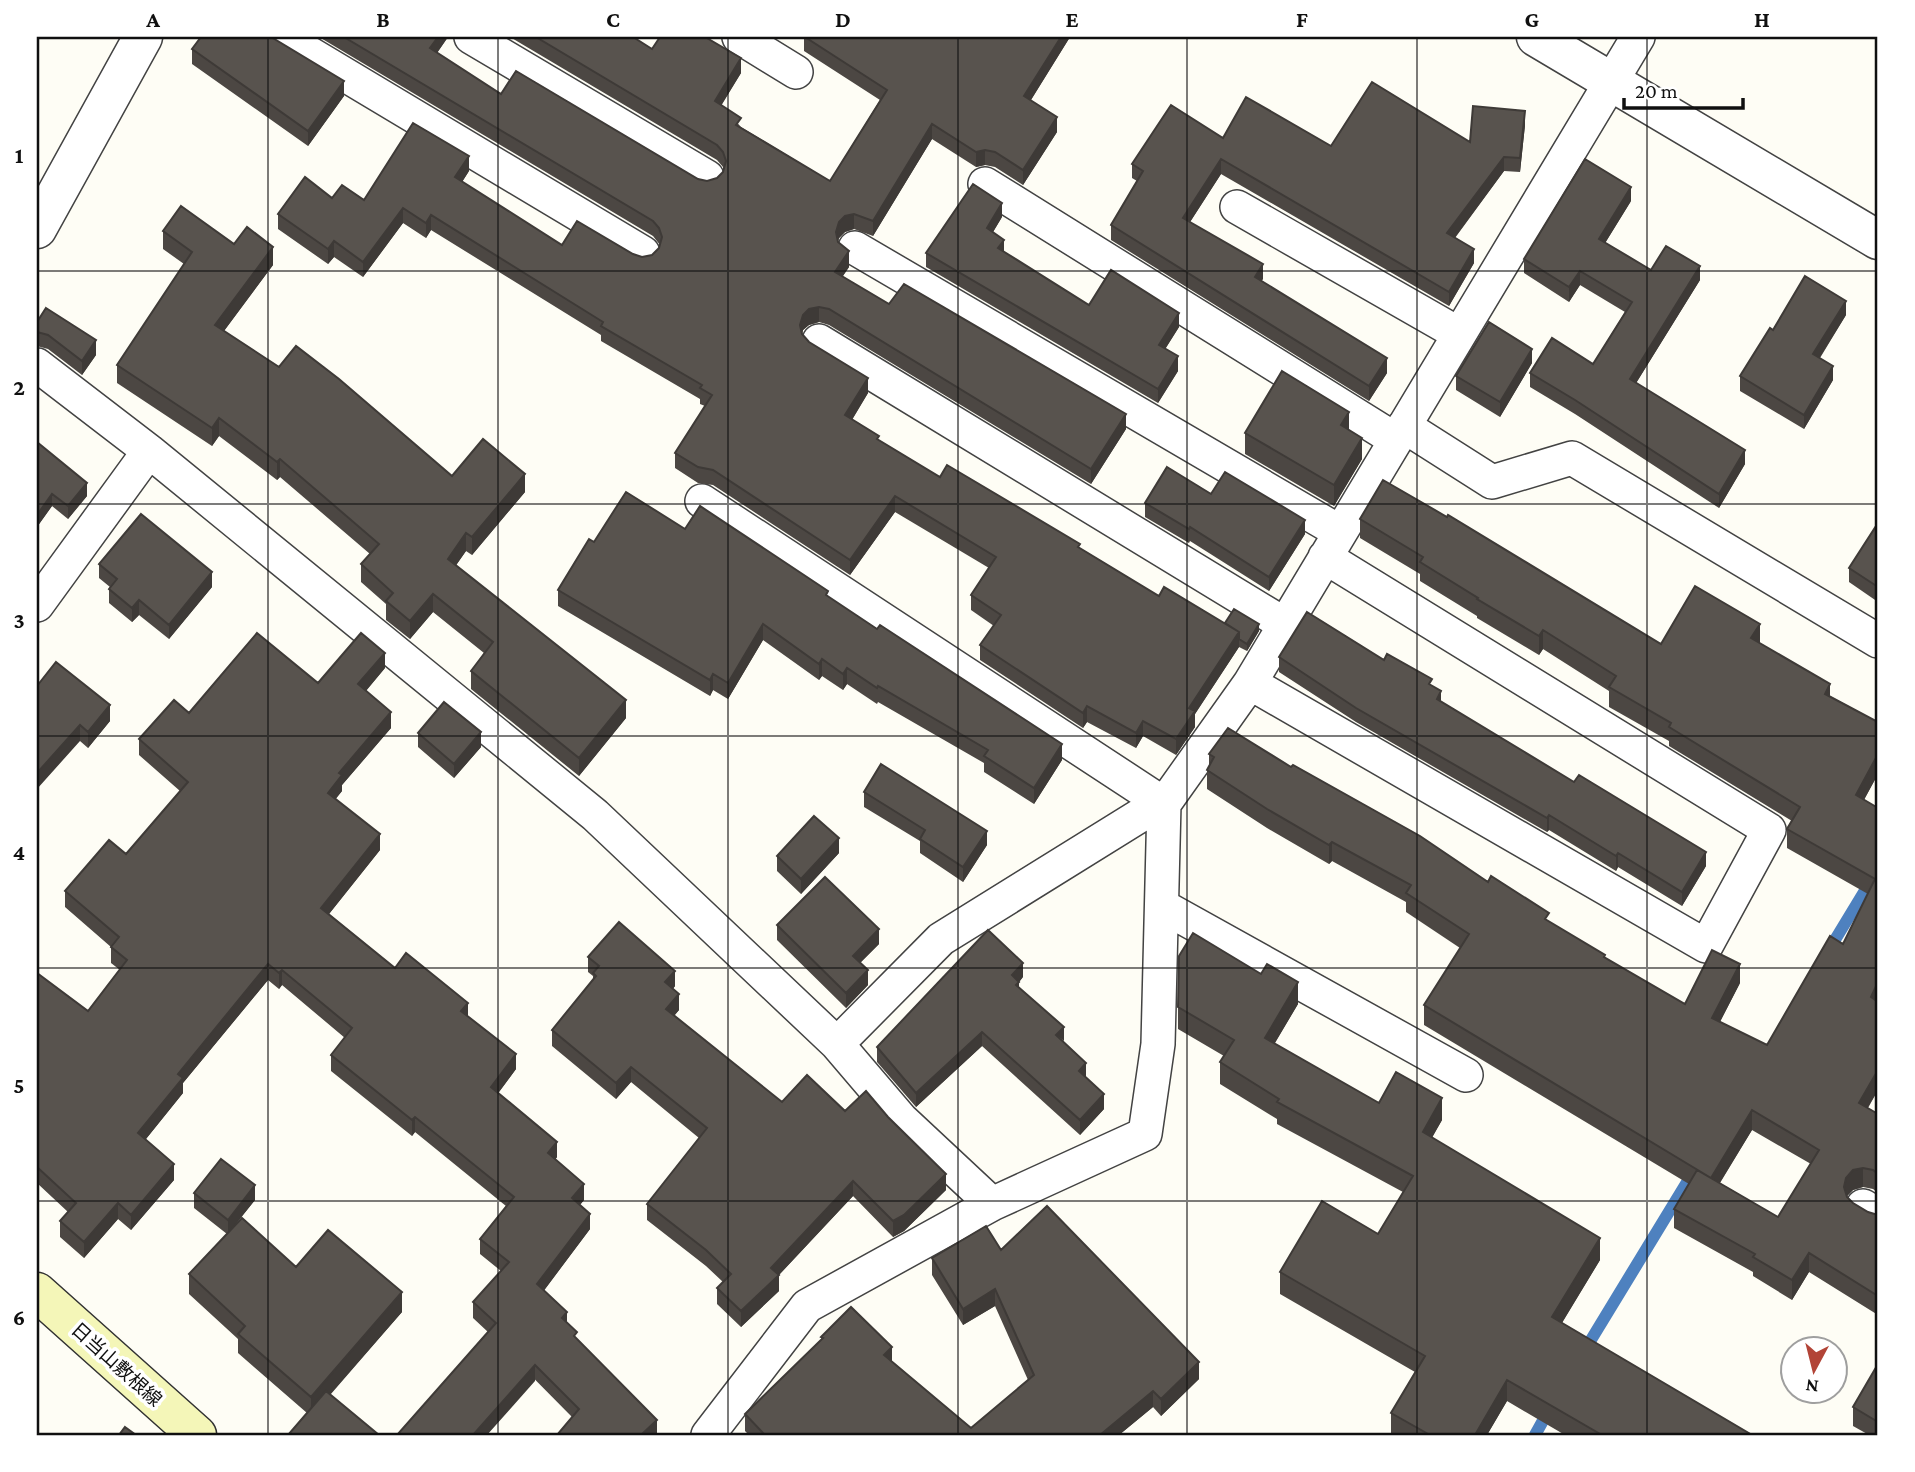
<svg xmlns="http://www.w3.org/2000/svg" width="1915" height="1472" font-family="'Crimson Pro','Noto Sans JP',serif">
<rect width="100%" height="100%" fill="#fefdf5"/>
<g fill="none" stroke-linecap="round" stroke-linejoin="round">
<!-- stream -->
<path stroke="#4e81bf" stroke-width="12" d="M1827 953 1878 869
M1583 1353 1695 1169
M1535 1435 1550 1408"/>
<defs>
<path id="minor" d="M282 37 643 253
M471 37 707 177
M739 37 796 72
M985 184 1396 440
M1237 207 1459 334
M855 248 1340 532
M819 341 1284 624
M37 365 149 451 595 815 837 1044 901 1119 992 1204
M1404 426 1492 482 1572 458 1878 641
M702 501 1164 804
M37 605 149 451
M1250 683 1706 946 1769 830 1325 557
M1162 906 1466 1075
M837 1044 941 939 1144 813 1164 804 1250 683 1638 37
M1863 1206 1878 1215
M708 1435 807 1306 992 1204 1145 1134 1158 1044 1164 804"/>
<path id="tertiary" d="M1536 37 1878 240
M37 229 143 37"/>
<path id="secondary" d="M37 1292 197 1435"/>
</defs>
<!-- minor casing -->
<use href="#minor" stroke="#434343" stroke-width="36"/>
<!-- tertiary casing -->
<use href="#tertiary" stroke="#434343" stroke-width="41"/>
<!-- secondary casing -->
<use href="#secondary" stroke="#323232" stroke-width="41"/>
<!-- minor -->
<use href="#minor" stroke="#fff" stroke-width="33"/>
<!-- tertiary -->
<use href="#tertiary" stroke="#fff" stroke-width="38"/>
<!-- secondary -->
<use href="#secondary" stroke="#f4f6b8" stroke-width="38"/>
</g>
<!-- wall -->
<path fill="#4c4743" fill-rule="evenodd" d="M319 37H448L437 53 501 94 698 179 707 181 717 178 723 172V167L717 160 510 37H633L652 49 741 73 721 105 741 127 830 181 880 100 804 51V37H1070L1031 100 1057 132 1023 185 995 167 985 165 976 167 932 139 873 236 854 229 845 232 839 238 838 241 849 267 842 277 889 304 1126 429 1091 484 829 325 819 322 809 325 803 330 802 334 809 342 868 393 852 420 879 440 940 477 1080 548 1159 596 1225 623 1259 631 1247 651 1239 647 1195 714V727L1176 755 1143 736 1136 748 1087 722 1083 728 980 660V645L994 626 971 610V595L989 568 895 512 850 575 713 485 698 483 675 468V453L705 406 700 404V399L601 341V335L431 230 426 238 403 223 363 277 334 257 328 264 278 229V214L332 198 364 200 469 171 462 182 562 245 633 254 642 257 652 255 659 248 660 245 653 236Z
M192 49 344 96 308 146 192 64Z
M1525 125 1520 172 1504 171 1455 238 1474 263 1449 306 1221 174 1190 222 1263 279 1261 280 1387 373 1369 401 1111 240V225L1137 181 1132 178V164L1223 138 1331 146 1470 142Z
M1631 201 1605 243 1651 270 1700 280 1636 383 1745 464 1719 508 1575 414 1530 387V373L1593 364 1625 312 1580 285 1569 302 1524 273V259Z
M1002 217 993 232 1004 252 1089 305 1179 327 1165 349 1178 371 1158 403 926 267V253Z
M163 231 234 244 273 265 224 331 279 367 452 476 525 492 472 555 466 551 456 565 626 718 579 776 471 689V671L484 653 433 612 410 639 386 620V604L361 582V564L370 554 280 477 277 480 219 436 212 446 117 383V365L184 264 163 249Z
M1846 315 1820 358 1833 380 1804 429 1740 391V376L1773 330Z
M37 322 96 355 82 375 48 349 37 346Z
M1532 363 1500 417 1456 390V376Z
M1349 430 1362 459 1334 506 1245 454V433Z
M37 442 87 496 68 519 52 506 37 527Z
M1145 503 1305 534 1269 591 1190 541 1189 543 1145 517Z
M1360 519 1661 644 1760 643 1830 696 1878 722V774L1864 800 1878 808V1090L1868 1108 1878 1114V1193L1873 1189 1863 1187 1853 1190 1847 1196 1853 1203 1868 1212 1878 1215V1315L1809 1272 1792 1300 1753 1276V1272L1674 1228V1209L1689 1184 1424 1025V1005L1460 948 1406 912V902L1332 861 1329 864 1267 828 1207 789V770L1209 766V754L1291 767 1488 882 1605 958 1685 1004 1740 983 1720 1022 1767 1045 1843 944 1868 894 1787 848V829L1792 821 1669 746V741L1609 707V691L1543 649 1539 655 1477 618V616L1420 581V574L1360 538ZM1752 1130 1811 1164 1778 1217 1720 1183Z
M1878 523V602L1849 582V568Z
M685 529 828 597 1062 760 1034 804 984 772V763L878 702 877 704 847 684 843 690 822 676 819 680 763 640 728 699 713 690 710 696 558 606V590L594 542Z
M99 564 212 587 169 639 139 615 132 622 109 603V589L110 587 99 578Z
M1279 657 1384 660 1432 686 1441 702 1706 866 1682 906 1618 867 1616 871 1549 830 1547 832 1356 722 1279 672Z
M385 668 366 691 391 728 342 785V791L335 799 380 850 329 914 395 968 468 1017 516 1069 498 1093 557 1157 555 1160 584 1200 580 1205 590 1229 544 1290 567 1324 577 1340 657 1435 572 1417 488 1332 473 1318V1302L501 1271 480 1254V1239L506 1206 415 1132 412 1136 331 1071V1055L345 1038 282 985 279 989 268 980 183 1083V1093L145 1140 174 1180 131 1230 118 1219 84 1258 60 1237V1221L68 1212 37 1183V973L88 1011 120 970 111 963V947L65 907V891L126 854 180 791 139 755V739L189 713Z
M37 686 110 721 88 748 80 741Z
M418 733 481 747 454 778 418 747Z
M864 792 987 845 963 882 920 853V841L864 807Z
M839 853 801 894 777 871V856Z
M777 925 879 944 860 963 868 985 846 1008 777 940Z
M588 957 675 986 673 989 679 1010 674 1016 782 1102 845 1111 946 1190 904 1231 893 1237 853 1196 779 1275V1291L741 1327 717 1304V1288L723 1282 706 1266 647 1220V1204L699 1138 631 1082 616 1099 552 1046V1030L593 979V976L588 972Z
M1261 974 1298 1004 1274 1044 1379 1103 1442 1120 1432 1137 1600 1260 1562 1323 1752 1435H1565L1507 1401 1487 1435H1391V1413L1415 1372 1280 1294V1272L1378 1234 1403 1192 1277 1124V1119L1220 1084V1062L1224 1056 1178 1029V1007Z
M1023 977 1019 982V987L1063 1042 1104 1109 1080 1135 982 1046 916 1107 877 1062V1047Z
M194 1193 255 1200 233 1227 296 1267 402 1312 330 1394 307 1413 238 1353V1339L189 1294V1274L227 1234 194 1208Z
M1001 1250 1199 1379 1161 1416 1153 1407 1119 1435H749L745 1431V1414L821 1340V1337L892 1362 971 1428 1028 1380 995 1306 963 1325 932 1275V1258Z
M1878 1364V1435H1869L1853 1426V1407Z"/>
<!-- shaded-wall -->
<path fill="#3e3a37" d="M438 37H448L430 63V48Z
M1061 37H1070L1024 111V96Z
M741 58V73L715 116V101Z
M344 81V96L308 146V131Z
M1525 111V125L1520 172V158Z
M1057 117V132L1023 185V170Z
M932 124V139L873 236V221Z
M985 150V165L976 167V152Z
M469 156V171L455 193V177Z
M1504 157V171L1447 248V233Z
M1221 159V174L1183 233V218Z
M1631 187V201L1599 253V239Z
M1002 203V217L987 242V228Z
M403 208V223L363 277V262Z
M854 214V229L845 232 839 238 836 247V232L839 222 845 216Z
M431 215V230L426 238V223Z
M1004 240V254L998 248Z
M334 241V257L328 264V249Z
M273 247V265L215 343V325Z
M1474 249V263L1449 306V292Z
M849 251V267L835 288V272Z
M1263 264V279L1255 291V277Z
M1700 266V280L1630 393V379Z
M1580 271V285L1569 302V287Z
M1846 301V315L1813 368V354Z
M819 307V322L809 325 803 330 800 340V325L803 315 809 309Z
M1179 313V327L1159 359V345Z
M96 340V355L82 375V361Z
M1532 349V363L1500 417V402Z
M1178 356V371L1158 403V389Z
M1387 358V373L1369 401V386Z
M1833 366V380L1804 429V415Z
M868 378V393L845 431V415Z
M1349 412V433L1341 425Z
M1126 414V429L1091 484V469Z
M219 418V436L212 446V428Z
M1362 438V459L1334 506V485Z
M1745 450V464L1719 508V494Z
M280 459V477L277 480V462Z
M525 474V492L472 555V537Z
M87 483V496L68 519V506Z
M52 494V506L37 527V515Z
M895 496V512L850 575V560Z
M1305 520V534L1269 591V577Z
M466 533V551L448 577V559Z
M212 572V587L169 639V625Z
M433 594V612L410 639V621Z
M139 600V615L132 622V608Z
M763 624V640L728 699V683Z
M1259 624V631L1247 651V644Z
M1760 624V643L1751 638Z
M1543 630V649L1539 655V636Z
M1239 632V647L1195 714V727L1176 755V739L1189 708Z
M385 653V668L358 700V684Z
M822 659V676L819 680V664Z
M847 668V684L843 690V674Z
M713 674V690L710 696V680Z
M1830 684V703L1825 694Z
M1441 691V706L1437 699Z
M626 700V718L579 776V758Z
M110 705V721L88 748V732Z
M1087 706V722L1083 728V713Z
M391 712V728L342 785V791L328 809V793L339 773Z
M1143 721V736L1136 748V733Z
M80 725V741L37 789V773Z
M481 732V747L454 778V764Z
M1062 744V760L1034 804V788Z
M1878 754V774L1856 814V795Z
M1549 815V830L1547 832V818Z
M987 831V845L963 882V867Z
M380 834V850L321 924V908Z
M839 838V853L801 894V879Z
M1332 842V861L1329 864V845Z
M1706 852V866L1682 906V892Z
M1618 853V867L1616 871V856Z
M879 929V944L853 970V956Z
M1023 963V977L1019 982V997L1012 975Z
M268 964V980L183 1083V1093L138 1149V1133L178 1074Z
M1740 964V983L1712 1037V1018Z
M282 970V985L279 989V973Z
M868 970V985L846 1008V993Z
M675 971V986L665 998V982Z
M1298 982V1004L1265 1060V1038Z
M1878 982V1001L1871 997Z
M679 994V1010L666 1025V1009Z
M468 1003V1018L461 1011Z
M1064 1027V1041L1056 1035Z
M982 1032V1046L916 1107V1093Z
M516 1054V1069L491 1103V1087Z
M1086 1063V1077L1079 1071Z
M631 1067V1082L616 1099V1083Z
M1878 1070V1090L1859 1122V1103Z
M1104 1094V1109L1080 1135V1120Z
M1442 1098V1120L1423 1154V1132Z
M1752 1110V1130L1711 1197V1178Z
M415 1117V1132L412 1136V1120Z
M557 1142V1157L548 1169V1153Z
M174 1164V1180L131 1230V1215Z
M1863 1168V1187L1853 1190 1846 1197 1844 1187 1846 1178 1853 1170Z
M946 1174V1190L904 1231 893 1237V1221Z
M853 1181V1196L777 1277 779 1275V1291L741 1327V1311L771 1268Z
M584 1184V1200L572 1214V1198Z
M255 1185V1200L228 1234V1220Z
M118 1203V1219L84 1258V1242Z
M590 1214V1229L537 1300V1284Z
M1600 1238V1260L1552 1339V1317Z
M1809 1253V1272L1792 1300V1280Z
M995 1289V1306L963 1325V1309Z
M402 1292V1312L311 1417V1397Z
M567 1312V1328L562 1318Z
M892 1347V1363L884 1355Z
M1199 1362V1379L1161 1416V1399Z
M535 1365V1381L487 1435H473Z
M1507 1380V1401L1487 1435H1475Z
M1153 1391V1407L1119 1435H1100Z
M657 1420V1435H641Z"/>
<!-- building -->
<path fill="#58534e" stroke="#3e3a37" stroke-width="2" d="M201 37H271L344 81 308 131 192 49Z
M344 37H438L430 48 501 94 516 71 698 179 707 181 717 178 723 172 726 161 723 152 717 145 536 37H633L652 49 660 37H705L741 58 715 101 741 118 736 125 830 181 887 90 805 37H1061L1024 96 1057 117 1023 170 995 152 985 150 976 152 932 124 873 221 854 214 845 216 839 222 836 232 838 242 849 251 835 272 889 304 904 284 1126 414 1091 469 829 309 819 307 809 309 803 315 800 325 802 334 809 342 868 378 845 415 879 436 877 439 940 477 947 465 1080 544 1078 547 1159 596 1164 587 1239 632 1189 708 1195 711 1176 739 1143 721 1136 733 1087 706 1083 713 980 645 1001 615 971 595 996 557 895 496 850 560 713 470 698 467 675 453 712 395 700 388 702 385 601 326 603 322 431 215 426 223 403 208 363 262 334 241 328 249 278 214 305 177 332 198 342 185 364 200 413 123 469 156 455 177 562 245 577 221 633 254 642 257 652 255 659 248 662 237 659 228 653 221Z
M1372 82 1470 142 1473 106 1525 111 1520 158 1504 157 1447 233 1474 249 1449 292 1221 159 1183 218 1263 264 1255 277 1387 358 1369 386 1111 225 1143 171 1132 164 1171 105 1223 138 1246 97 1331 146Z
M1585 159 1631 187 1599 239 1651 270 1666 246 1700 266 1630 379 1745 450 1719 494 1575 400 1530 373 1552 338 1593 364 1632 302 1580 271 1569 287 1524 259Z
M973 184 1002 203 987 228 1004 240 998 248 1089 305 1111 270 1179 313 1159 345 1178 356 1158 389 926 253Z
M181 206 234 244 247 227 273 247 215 325 279 367 296 346 339 379 452 476 483 439 525 474 472 537 466 533 448 559 626 700 579 758 471 671 493 642 433 594 410 621 386 601 393 593 361 564 379 544 280 459 277 462 219 418 212 428 117 365 192 252 163 231Z
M1805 276 1846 301 1813 354 1833 366 1804 415 1740 376 1770 328 1773 330Z
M46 308 96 340 82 361 48 335 37 332V322Z
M1489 322 1532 349 1500 402 1456 376Z
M1282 371 1349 412 1341 425 1362 438 1334 485 1245 433Z
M37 442 87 483 68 506 52 494 37 515Z
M1167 467 1211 494 1225 472 1305 520 1269 577 1190 527 1189 529 1145 503Z
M1383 480 1447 517 1448 515 1661 644 1695 586 1760 624 1751 638 1830 684 1825 694 1878 722V754L1856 795 1878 808V982L1871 997 1878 1002V1070L1859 1103 1878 1114V1174L1873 1170 1863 1168 1853 1170 1846 1178 1844 1187 1847 1197 1853 1203 1868 1212 1878 1215V1296L1809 1253 1792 1280 1753 1257 1755 1254 1674 1209 1697 1170 1778 1217 1819 1150 1752 1110 1711 1178 1424 1005 1469 934 1406 893 1411 885 1332 842 1329 845 1267 809 1207 770 1214 757 1209 754 1228 728 1291 767 1293 765 1420 836 1488 882 1491 876 1549 913 1545 919 1605 955 1604 957 1685 1004 1712 950 1740 964 1712 1018 1767 1045 1830 936 1843 944 1875 879 1787 829 1800 807 1669 727 1671 723 1609 687 1616 676 1543 630 1539 636 1477 599 1478 598 1420 562 1423 557 1360 519Z
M626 492 685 529 700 506 828 591 826 595 877 629 880 625 1062 744 1034 788 984 756 988 750 878 686 877 688 847 668 843 674 822 659 819 664 763 624 728 683 713 674 710 680 558 590 589 539 594 542Z
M141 514 212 572 169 625 139 600 132 608 109 589 117 579 99 564Z
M1878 523V587L1849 568Z
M1234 609 1259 624 1247 644 1239 639V632L1225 623Z
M1307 612 1384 660 1387 654 1432 679 1429 684 1441 691 1437 699 1574 782 1579 775 1706 852 1682 892 1618 853 1616 856 1549 815 1547 818 1356 708 1279 657Z
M257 633 318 683 361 633 385 653 358 684 391 712 339 773 342 775 328 793 380 834 321 908 395 968 406 953 468 1003 461 1011 516 1054 491 1087 557 1142 548 1153 584 1184 572 1198 590 1214 537 1284 567 1312 562 1318 577 1332 574 1336 657 1420 641 1435H557L579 1409 535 1365 473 1435H397L496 1323 473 1302 509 1262 480 1239 514 1197 415 1117 412 1120 331 1055 352 1028 282 970 279 973 268 964 178 1074 183 1078 138 1133 174 1164 131 1215 118 1203 84 1242 60 1221 76 1203 37 1167V973L88 1011 127 960 111 947 119 937 65 891 109 840 126 854 188 782 139 739 174 700 189 713Z
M56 662 110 705 88 732 80 725 37 773V686Z
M444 702 481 732 454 764 418 733Z
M881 764 987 831 963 867 920 839 925 830 864 792Z
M814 816 839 838 801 879 777 856Z
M825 877 879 929 853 956 868 970 846 993 777 925Z
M619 922 675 971 665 982 679 994 666 1009 782 1102 807 1075 845 1111 866 1091 888 1117 946 1174 904 1215 893 1221 853 1181 771 1268 779 1275 741 1311 717 1288 731 1274 706 1250 647 1204 707 1128 631 1067 616 1083 552 1030 596 976 593 973 599 966 588 957Z
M988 930 1023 963 1012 975 1019 982 1016 985 1064 1027 1056 1035 1086 1063 1079 1071 1104 1094 1080 1120 982 1032 916 1093 877 1047Z
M1193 933 1261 974 1267 964 1298 982 1265 1038 1379 1103 1396 1072 1442 1098 1423 1132 1600 1238 1552 1317 1752 1435H1602L1507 1380 1475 1435H1430L1391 1413 1425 1356 1280 1272 1322 1201 1378 1234 1413 1176 1277 1102 1279 1099 1220 1062 1234 1040 1178 1007 1179 956Z
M221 1159 255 1185 228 1220 194 1193Z
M1047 1206 1199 1362 1161 1399 1153 1391 1100 1435H765L745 1414 823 1338 821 1337 851 1307 892 1347 884 1355 971 1428 1034 1375 995 1289 963 1309 932 1258 986 1226 1001 1250Z
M242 1218 296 1267 328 1230 402 1292 311 1397 238 1334 245 1326 189 1274Z
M1878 1364V1422L1853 1407Z
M326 1391 379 1435H288Z
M125 1427 136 1435H119Z"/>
<!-- grid -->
<path fill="none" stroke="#101010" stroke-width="2" stroke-opacity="0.55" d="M268 37V1435M498 37V1435M728 37V1435M958 37V1435M1187 37V1435M1417 37V1435M1647 37V1435M37 271H1878M37 504H1878M37 736H1878M37 968H1878M37 1201H1878"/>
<g text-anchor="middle" stroke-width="7" stroke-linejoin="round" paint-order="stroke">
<!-- street labels -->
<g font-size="19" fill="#101010" stroke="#fff">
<text transform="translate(117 1364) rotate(42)" y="7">日当山敷根線</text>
</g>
</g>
<!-- border -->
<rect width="1915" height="1472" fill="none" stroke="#ffffff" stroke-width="77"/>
<!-- north arrow -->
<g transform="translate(1814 1370) rotate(187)"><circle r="33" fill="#ffffff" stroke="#9f9f9f" stroke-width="2"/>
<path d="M0-5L12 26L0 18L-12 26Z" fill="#b24437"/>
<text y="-10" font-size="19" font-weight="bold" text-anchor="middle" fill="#101010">N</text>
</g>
<!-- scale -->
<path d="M1624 98v10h119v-10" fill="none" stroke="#101010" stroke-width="3.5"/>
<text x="1635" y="98" font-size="21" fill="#101010" stroke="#ffffff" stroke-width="5" paint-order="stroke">20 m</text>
<rect x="38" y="38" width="1838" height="1396" fill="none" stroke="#101010" stroke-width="2.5"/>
<g font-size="23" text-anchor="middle" font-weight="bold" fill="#101010">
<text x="153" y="27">A</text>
<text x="383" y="27">B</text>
<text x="613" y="27">C</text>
<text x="843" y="27">D</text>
<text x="1072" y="27">E</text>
<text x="1302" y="27">F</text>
<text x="1532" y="27">G</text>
<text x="1762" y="27">H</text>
<text x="19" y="163">1</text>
<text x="19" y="395">2</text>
<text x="19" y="628">3</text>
<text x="19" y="860">4</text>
<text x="19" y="1093">5</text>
<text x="19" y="1325">6</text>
</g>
</svg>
